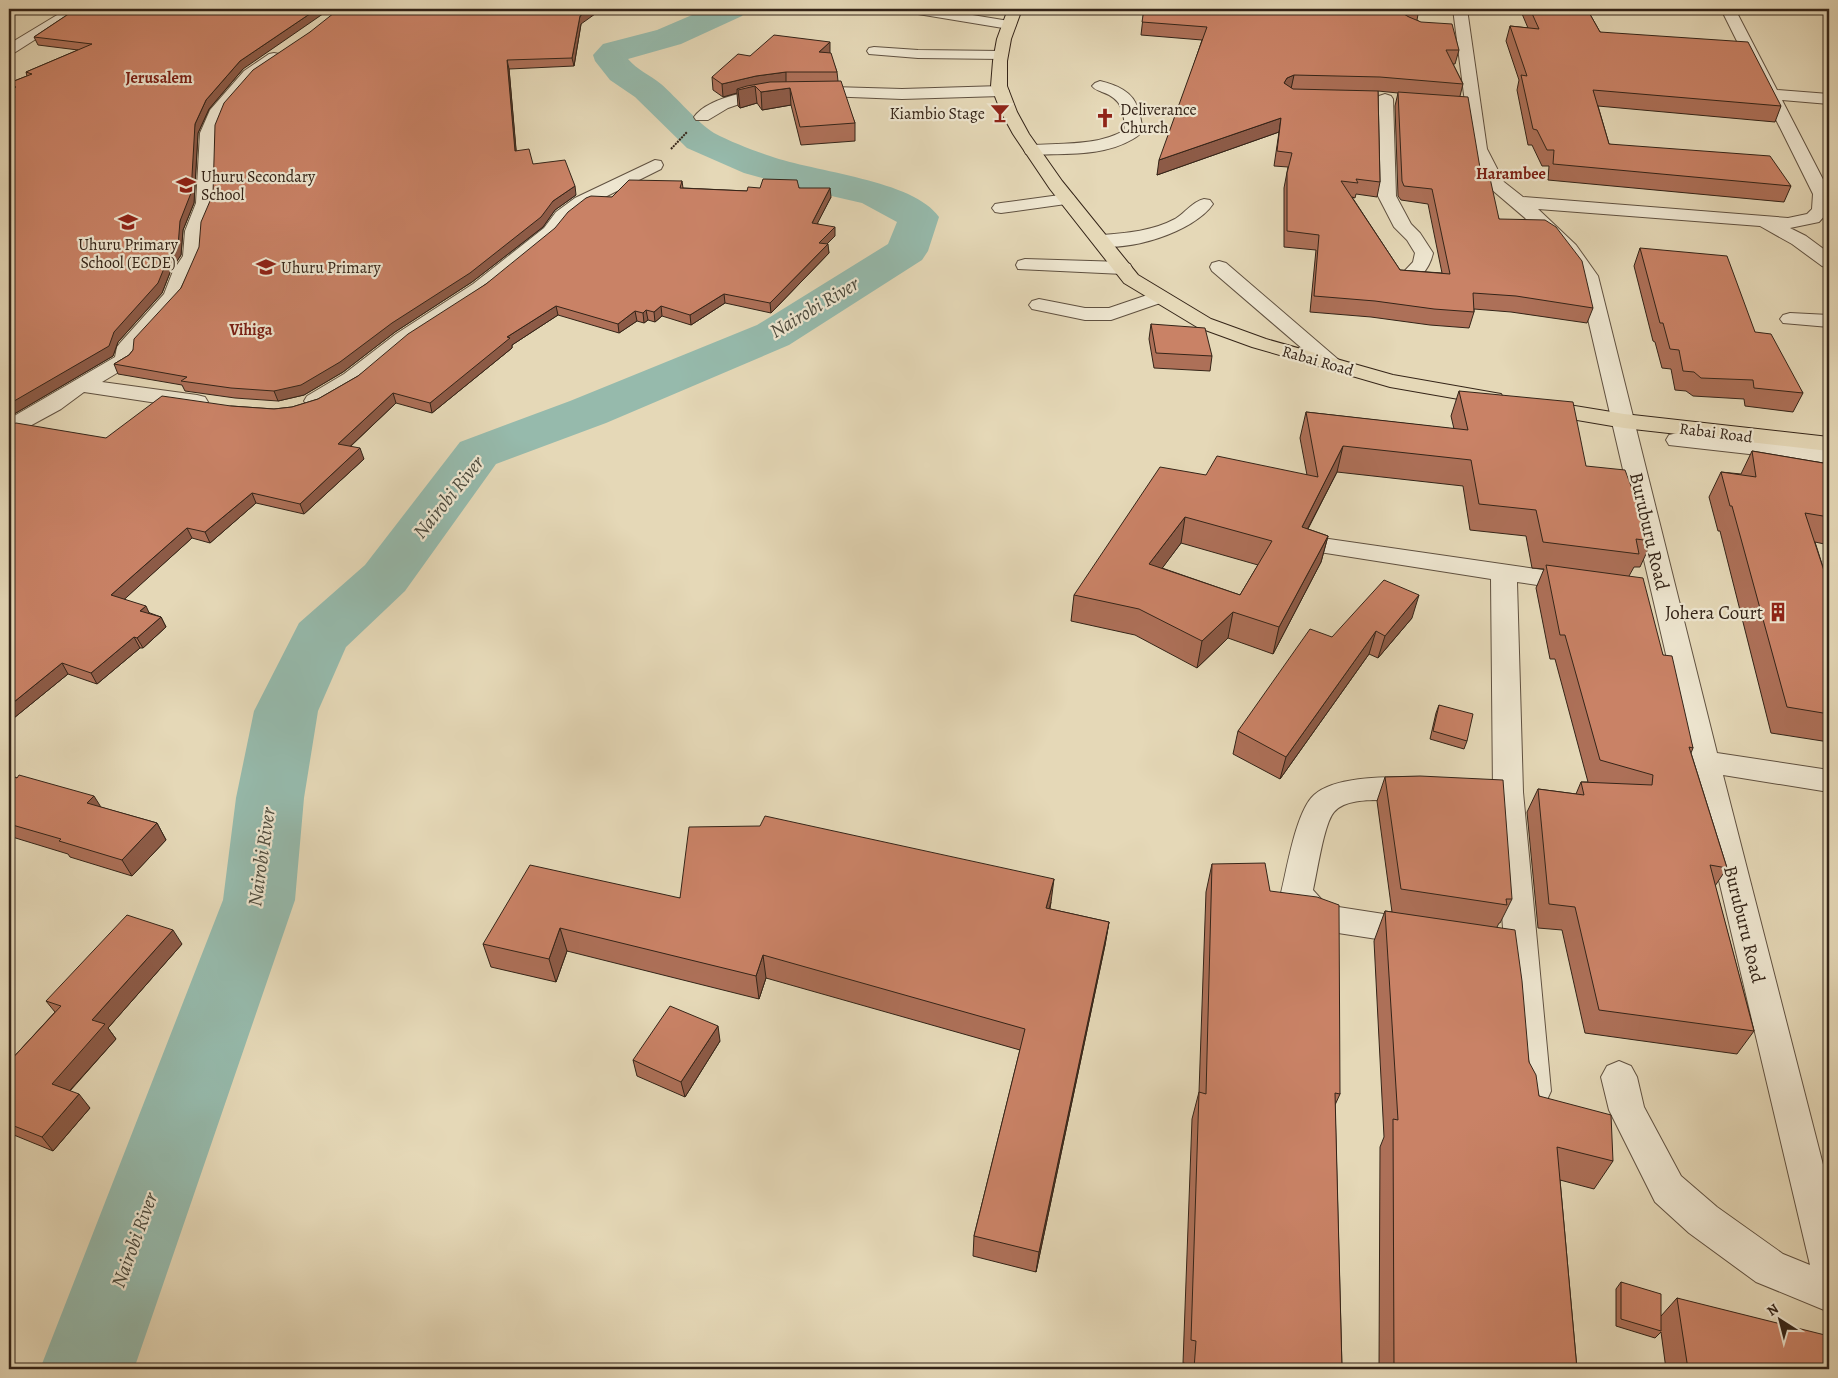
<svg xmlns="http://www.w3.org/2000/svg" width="1838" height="1378" font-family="Alegreya,serif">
<rect width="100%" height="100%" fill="#e5d8b7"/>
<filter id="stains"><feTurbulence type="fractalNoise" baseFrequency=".004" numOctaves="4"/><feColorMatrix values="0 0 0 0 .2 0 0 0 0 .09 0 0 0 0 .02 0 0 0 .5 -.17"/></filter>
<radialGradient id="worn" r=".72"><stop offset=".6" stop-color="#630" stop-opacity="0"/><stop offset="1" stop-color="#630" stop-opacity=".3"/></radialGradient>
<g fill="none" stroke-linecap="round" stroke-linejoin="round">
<!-- river -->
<path fill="#96baac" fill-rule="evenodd" d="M706 9H747L742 16 681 44 628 59C637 70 650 75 661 84 676 97 699 124 714 133 731 142 752 150 770 156 814 172 914 180 939 217L928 251 922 260 789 345 606 423 496 464 405 591 346 647 318 711 304 798 295 900 134 1369H40L223 900 236 798 254 711 299 623 365 565 460 442 570 401 757 325 888 244 897 222 862 203 801 189 744 173 687 148 635 97 610 80 595 61 593 55 603 44 657 30Z"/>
<defs>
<path id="minor" d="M67 9H83L14 53 9 54V44Z
M905 9H936L1009 21 1014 22 1016 25 1014 28 1009 29 912 13Z
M1453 9H1467L1487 149 1504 182 1523 197 1788 218 1807 214 1812 209 1813 194 1721 9H1735L1777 90 1829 94V104L1782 100 1829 191V211L1819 222 1790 228 1806 236 1829 253V268L1822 266 1792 244 1760 226 1538 209 1576 245 1598 276 1717 753 1829 770V792L1723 775 1829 1188V1312L1756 1282 1689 1233 1655 1202 1609 1110 1601 1077 1607 1066 1619 1061 1631 1066 1637 1077 1644 1107 1681 1176 1717 1207 1783 1254 1810 1265 1691 762 1578 276 1552 241 1491 189 1471 149Z
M874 47 918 50 1001 51 1006 52 1008 55 1006 58 1001 59 918 58 869 54 867 51 869 48Z
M274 53 279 54 281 57 279 60 254 77 225 111 216 133 214 203 203 231 201 256 193 271 183 296 137 348 135 360 132 364 102 382 197 395 205 397 208 402 205 407 197 409 84 392 61 409 17 433 9 435V419L115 357 117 347 120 343 164 294 173 271 183 256 185 231 196 203 200 133 210 110 244 71 269 54Z
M1100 81C1116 85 1133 91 1138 109 1140 115 1143 126 1141 132 1140 135 1136 137 1133 139 1103 157 1065 153 1032 155L1026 154 1024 150 1026 146 1032 145C1064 143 1097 146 1125 130 1124 111 1122 99 1102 92 1098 90 1095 90 1092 86L1095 83Z
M798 86 902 89 1001 86 1006 88 1009 91 1006 94 1001 96 902 99 825 96 771 97 748 101 728 108 708 120H696L694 117C711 93 771 88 798 86Z
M1385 94 1391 96 1393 99 1396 196 1411 224 1420 233 1433 253C1430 268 1416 288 1399 284L1396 280 1413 262 1415 253 1407 240 1394 227 1378 196 1377 99 1379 96Z
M655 160 661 161 663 165 661 169 587 206 568 220 556 236 487 292 410 342 360 384 323 406 315 408 307 406 304 401 307 396 344 374 396 334 473 284 544 228 556 212 575 198Z
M1067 194 1073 195 1076 199 1073 203 1001 213 995 212 992 208 995 204 1001 203Z
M1204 199 1210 200 1213 204C1194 232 1127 253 1095 245L1093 241 1095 237 1102 235C1127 233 1153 231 1175 219 1185 213 1193 201 1204 199Z
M1025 259 1123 262 1130 264 1132 268 1130 272 1123 274 1018 269 1016 265 1018 261Z
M1219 261 1226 263 1340 361 1343 365 1340 369 1333 371 1326 369 1212 271 1210 267 1212 263Z
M1159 291 1166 293 1169 297 1166 301 1111 320H1085L1032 309 1029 305 1032 301 1039 299 1085 308H1109Z
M1790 313 1829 315V327L1783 323 1780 319 1783 315Z
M1677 433 1829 449V463L1669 445 1666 440 1669 435Z
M1322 538 1577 575 1586 577 1590 583 1586 589 1577 591 1517 582 1523 792 1551 1091 1546 1102 1533 1107 1520 1102 1515 1091 1493 792 1491 579 1313 551 1310 546 1313 541Z
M1407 777H1417L1427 780 1432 788 1427 796C1412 800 1397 799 1382 800 1367 800 1344 800 1334 812 1324 823 1317 873 1313 890L1322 900 1332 906 1416 919 1427 923 1432 932 1427 941 1416 945 1325 931C1305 924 1291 912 1281 893 1287 869 1296 811 1314 795 1334 777 1381 777 1407 777Z"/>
<path id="major" d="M1008 9H1022L1011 39 1007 61V86L1017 112 1029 134 1062 181 1138 275 1211 319 1266 339 1393 375 1501 394 1504 399 1501 404 1493 405 1390 387 1252 347 1197 327 1124 283 1050 189 1013 134 1001 112 991 86 993 61 997 39Z
M1538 400 1624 414 1829 437V451L1624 428 1530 412 1527 407 1530 402Z"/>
</defs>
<!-- minor casing -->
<use href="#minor" stroke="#605140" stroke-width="2"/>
<!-- major casing -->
<use href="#major" stroke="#342418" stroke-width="2"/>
<!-- path -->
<path stroke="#342418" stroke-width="2" stroke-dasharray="2 1" stroke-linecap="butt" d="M671 149 687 132"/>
<!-- minor -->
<use href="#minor" fill="#eee6d0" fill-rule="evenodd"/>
<!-- major -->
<use href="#major" fill="#e5d8b7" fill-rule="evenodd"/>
</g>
<!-- wall -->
<path fill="#ad7058" stroke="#342418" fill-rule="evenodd" d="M76 9 243 69 209 109 198 133 194 203 183 230 181 255 171 270 162 293 118 342 113 356 9 417V83L27 76 26 72 78 50 38 45 34 37Z
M1144 9 1408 17 1399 9H1419L1417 20 1459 50 1455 64H1453L1463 84 1460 96 1480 168 1499 219 1593 308 1587 323 1511 312 1474 309V312L1469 328 1430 325 1371 317 1310 312 1316 250 1284 247V188L1288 167 1274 166 1279 132 1157 175 1202 40 1141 35ZM1378 91 1398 93 1395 106 1398 196 1401 200 1428 204 1442 273 1400 270 1352 197 1355 198 1356 194 1377 197 1380 182Z
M1520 9H1587L1600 32 1781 106 1775 122 1598 106 1609 144 1791 186 1784 202 1548 180 1549 166H1542L1532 145H1528L1517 90 1519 80 1506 41 1510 26 1528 28Z
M581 24 574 66 509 69 516 151 533 164 576 195 555 210 543 227 472 282 395 332 343 372 304 395 278 401 235 398 185 391 182 385 118 374 114 364 129 355 181 288 310 32Z
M830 53 837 72 838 81 855 123V141L801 145 791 105 762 110 757 103 740 108 738 106 737 93 723 97 713 90 712 77 750 56Z
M1829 54V76L1824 67Z
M682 181 683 188 747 191 799 188 831 197 817 223 835 236 827 244 829 253 771 313 725 303 691 325 662 316 655 322 648 320 644 323 637 321 619 333 558 315 512 345V348L432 413 396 403 350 447 364 459 304 514 256 503 210 543 192 538 124 599 150 613 161 617 166 627 143 648H140L97 684 68 674 9 722 106 438 231 406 274 409 292 407 318 399 358 376 486 284 612 197Z
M1640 248 1755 332 1803 393 1793 412 1745 406 1744 399 1693 396 1686 391 1675 390 1671 369 1662 368 1655 342 1653 341 1634 266Z
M1151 324 1212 356 1210 371 1154 368 1149 339Z
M1459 391 1586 466 1652 541 1640 567H1634L1629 576 1663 655 1693 748 1691 753 1727 868 1715 886 1754 1031 1737 1054 1585 1033 1562 930 1538 928 1527 812 1538 789 1576 794 1581 782H1588L1555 659H1550L1536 588 1544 569 1532 568 1526 536 1470 530 1463 486 1337 472 1308 529 1328 536 1321 562 1273 654 1228 638 1197 668 1135 635 1071 621 1074 595 1206 475H1307L1300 438 1306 412 1454 429 1451 416ZM1181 543 1258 565 1240 595 1162 568Z
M1752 451 1829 464V545L1815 542 1829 586V742L1771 733 1720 531H1718L1709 497 1721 472 1741 474Z
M1412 618 1378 658 1369 654 1280 779 1233 754 1238 731 1332 637Z
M1439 705 1467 741 1464 749 1430 739 1436 713Z
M9 775 100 807 157 823 166 840 132 876 70 857 68 854 9 836Z
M1385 777 1512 899 1500 923H1499L1497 927 1529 1062 1539 1096 1613 1161 1594 1189 1560 1180 1577 1369H1379L1380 1147 1384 1137 1374 941 1385 911 1392 912 1377 801Z
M1212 864 1270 891 1340 1094 1335 1105 1342 1369H1188V1364L1183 1363 1192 1119 1199 1092 1206 892Z
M680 898 1051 902 1050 909 1109 922 1105 945 1036 1272 973 1256 974 1236 1020 1050 766 978 759 999 567 951 556 982 491 967 483 944Z
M182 944 108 1028 116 1039 70 1091 90 1108 53 1151 9 1133V1062L55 1012 46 1001Z
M720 1041 685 1097 637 1076 633 1060Z
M1621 1282 1661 1316 1677 1298 1829 1369H1666L1661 1332 1655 1338 1616 1326V1289Z"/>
<!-- shaded-wall -->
<path fill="#8d5b47" stroke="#342418" d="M317 9H330L243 69 209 109 198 133 194 203 183 230 181 255 171 270 162 293 118 342 113 356 9 417V404L114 332 180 221 195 124 206 100 240 61Z
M590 9H602L581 24 574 66 572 58 580 16Z
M830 42V55L819 52Z
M507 60 509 69 517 160 515 151Z
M786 72V85L755 86 757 103 740 108 738 90 737 89V93L723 97 722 84 756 76Z
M1294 75 1291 89 1284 83 1287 78Z
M790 88 791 105 762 110 761 92Z
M1281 118 1279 132 1157 175 1159 160Z
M575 186 576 195 555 210 543 227 472 282 395 332 343 372 304 395 278 401 274 391Z
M830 188 831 197 813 232 812 223Z
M835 227V236L819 252V243Z
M828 244 829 253 771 313 770 303Z
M724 294 725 303 691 325 690 315Z
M556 306 558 315 512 345V348L432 413 430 403 507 337Z
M661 306 662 316 655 322 654 312Z
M646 310 648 320 644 323 643 313Z
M635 311 637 321 619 333 618 324Z
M393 393 396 403 341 455 338 444Z
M1343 446 1337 472 1295 553 1302 527Z
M360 448 364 459 304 514 300 504Z
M252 493 256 503 210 543 205 532Z
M1185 517 1181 543 1146 590 1149 564Z
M187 528 192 538 117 606 111 595Z
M1328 536 1321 562 1273 654 1279 627Z
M1419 595 1412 618 1378 658 1385 636Z
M146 606 151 617 140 611Z
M1233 612 1228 638 1197 668 1202 641Z
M161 617 166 627 143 648 137 638Z
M1376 631 1369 654 1280 779 1286 757Z
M134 637 140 648 97 684 91 673Z
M62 663 68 674 9 722V706Z
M94 796 104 812 87 803Z
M157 823 166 840 132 876 122 860Z
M1054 879 1051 902 1043 932 1046 908Z
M1109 922 1105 945 1036 1272 1039 1252Z
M560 928 567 951 556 982 549 959Z
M173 930 182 944 108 1028 116 1039 63 1098 52 1084 92 1020Z
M763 955 766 978 759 999 756 976Z
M718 1026 720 1041 685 1097 681 1082Z
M79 1094 90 1108 53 1151 42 1137Z"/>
<!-- building -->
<path fill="#c98266" stroke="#342418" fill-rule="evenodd" d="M76 9H317L240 61 206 100 195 124 191 193 180 221 178 246 167 261 158 283 114 332 109 346 9 404V90L16 87 9 85V83L32 74 26 72 92 44 34 37Z
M339 9H590L580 16 572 58 507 60 515 151 529 149 533 164 565 160 575 186 553 201 541 217 470 273 392 323 340 362 301 385 274 391 231 388 181 381 187 377 114 364 129 355 133 350 134 339 181 288 199 247 201 222 213 194 215 125 224 103 253 70 310 32Z
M1144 9H1395L1409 17 1421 22 1452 24 1459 50H1446L1463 84 1380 77 1294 75 1287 78 1284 83 1293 89 1378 91 1380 182 1356 179 1358 183 1341 181 1400 270 1450 274 1432 189 1404 186 1402 181 1398 92 1468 97 1480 168 1488 169 1499 219 1545 220 1556 227 1582 261 1593 308 1516 296 1473 293 1474 312 1434 309 1375 301 1314 296 1319 235 1287 231V173L1292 153 1277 151 1281 118 1159 160 1207 27 1142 22Z
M1530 9H1587L1600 32 1748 42 1781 106 1593 90 1609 144 1770 156 1791 186 1553 164 1554 150H1547L1537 130 1533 129 1521 75 1527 76 1510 26 1539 29Z
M774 35 830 42 819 52 831 53 837 72H786L756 76 722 84 712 77 738 54 750 56Z
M841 81 855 123 800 127 790 88 761 92 755 86 738 90 737 89 747 86 770 82Z
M763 179 797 180 799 188H830L812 223 835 227 819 243 828 244 770 303 724 294 690 315 661 306 654 312 646 310 643 313 635 311 618 324 556 306 507 337 510 338 430 403 393 393 338 444 360 448 300 504 252 493 205 532 187 528 111 595 146 606 140 611 161 617 137 638 134 637 91 673 62 663 9 706V425L16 423 106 438 162 396 231 406 274 409 292 407 318 399 358 376 408 334 486 284 555 228 568 212 586 198 591 196 612 197 629 180 682 181 680 188 747 191 748 187 760 188Z
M1640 248 1727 256 1755 332 1771 334 1803 393 1754 388 1753 380 1701 378 1694 372 1683 371 1679 350 1670 349 1663 323H1660Z
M1151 324 1205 328 1212 356 1156 353Z
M1459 391 1573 402 1586 466 1625 470 1652 541 1636 539 1639 554 1543 542 1536 510 1479 504 1471 460 1343 446 1302 527 1328 536 1279 627 1233 612 1202 641 1139 609 1074 595 1160 467 1206 475 1217 456 1318 477 1306 412 1468 430ZM1185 517 1272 541 1240 595 1149 564Z
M1752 451 1829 464V517L1805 513 1829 586V714L1787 707 1732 506H1730L1721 472 1756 477Z
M1546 565 1643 578 1663 655 1672 656 1693 748 1689 747 1727 868 1710 865 1754 1031 1599 1010 1575 907 1549 904 1538 789 1584 795 1581 782 1652 785 1653 775 1600 760 1565 635H1560Z
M1384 580 1419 595 1385 636 1376 631 1286 757 1238 731 1310 629 1332 637Z
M1439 705 1473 714 1467 741 1433 731Z
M9 775 17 778 19 775 94 796 87 803 157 823 122 860 59 841 61 839 9 824Z
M1420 776 1503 780 1512 899H1506L1507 905 1401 889 1385 777Z
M765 816 1054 879 1046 908 1109 922 1039 1252 974 1236 1025 1029 763 955 756 976 560 928 549 959 483 944 530 865 680 898 689 827 760 826Z
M1265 863 1270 891 1317 897 1339 905 1340 1094 1335 1093 1342 1369H1194L1196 1341 1191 1340 1199 1092 1206 1094 1212 864Z
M1385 911 1515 930 1522 981 1529 1062 1536 1075 1539 1096 1611 1115 1613 1161 1557 1147 1577 1369H1394L1393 1119 1398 1120Z
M127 915 173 930 92 1020 105 1024 52 1084 79 1094 42 1137 9 1124V1062L61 1006 46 1001Z
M670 1006 718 1026 681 1082 633 1060Z
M1621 1282 1661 1294V1331L1621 1319Z
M1677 1298 1829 1336V1369H1688Z"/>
<!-- icons -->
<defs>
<symbol id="bar-bare" viewBox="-9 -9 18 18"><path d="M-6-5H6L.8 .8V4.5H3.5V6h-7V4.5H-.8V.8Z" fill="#8f2418" stroke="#eee6d0" stroke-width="2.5" paint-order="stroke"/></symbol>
<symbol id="church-bare" viewBox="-9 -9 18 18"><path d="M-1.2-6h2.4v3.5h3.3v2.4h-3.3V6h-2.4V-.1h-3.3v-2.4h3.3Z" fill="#8f2418" stroke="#eee6d0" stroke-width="2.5" paint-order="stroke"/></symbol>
<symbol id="school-bare" viewBox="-9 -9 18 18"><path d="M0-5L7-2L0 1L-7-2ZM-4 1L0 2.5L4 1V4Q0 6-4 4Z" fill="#8f2418" stroke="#eee6d0" stroke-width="2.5" paint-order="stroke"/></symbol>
<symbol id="building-bare" viewBox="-9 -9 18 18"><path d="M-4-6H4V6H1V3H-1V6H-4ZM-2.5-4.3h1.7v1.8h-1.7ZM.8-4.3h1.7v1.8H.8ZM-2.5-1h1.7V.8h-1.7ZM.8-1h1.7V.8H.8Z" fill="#8f2418" stroke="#eee6d0" stroke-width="2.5" paint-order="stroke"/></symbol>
</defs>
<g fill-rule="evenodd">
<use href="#bar-bare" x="986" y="99" width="28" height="28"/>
<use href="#church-bare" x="1091" y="104" width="28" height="28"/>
<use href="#school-bare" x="172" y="171" width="28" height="28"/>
<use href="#school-bare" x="114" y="208" width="28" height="28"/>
<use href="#school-bare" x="252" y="253" width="28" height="28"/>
<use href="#building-bare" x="1764" y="598" width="28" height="28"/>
</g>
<g text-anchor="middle" stroke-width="4.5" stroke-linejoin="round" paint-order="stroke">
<!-- far-neighbourhood labels -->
<g font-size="16" font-weight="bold" fill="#7a1f14" stroke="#eee6d0">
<text x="159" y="83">Jerusalem</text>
<text x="1511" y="179">Harambee</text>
<text x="251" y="335">Vihiga</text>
</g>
<!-- far-poi labels -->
<g font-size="16" fill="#342418" stroke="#eee6d0" text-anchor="start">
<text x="1120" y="115">Deliverance<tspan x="1120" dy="18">Church</tspan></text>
<text x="985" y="119" text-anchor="end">Kiambio Stage</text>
<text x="201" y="182">Uhuru Secondary<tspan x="201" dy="18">School</tspan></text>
<text x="128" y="250" text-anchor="middle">Uhuru Primary<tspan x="128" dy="18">School (ECDE)</tspan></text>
<text x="281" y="273">Uhuru Primary</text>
</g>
<!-- far-street labels -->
<g font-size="16" fill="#342418" stroke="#eee6d0">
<text transform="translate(1318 360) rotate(16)" y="6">Rabai Road</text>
<text transform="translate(1716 432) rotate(7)" y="6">Rabai Road</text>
</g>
<!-- street labels -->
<g font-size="19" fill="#342418" stroke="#eee6d0">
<text transform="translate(1650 531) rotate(77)" y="7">Buruburu Road</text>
<text transform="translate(1745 924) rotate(76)" y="7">Buruburu Road</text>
</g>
<!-- poi labels -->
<g font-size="19" fill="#342418" stroke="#eee6d0" text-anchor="end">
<text x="1763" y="619">Johera Court</text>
</g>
<!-- water labels -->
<g font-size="20" font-style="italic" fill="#4c4a3d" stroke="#eee6d0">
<text transform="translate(814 307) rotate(-31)" y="7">Nairobi River</text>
<text transform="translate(448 497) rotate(-51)" y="7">Nairobi River</text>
<text transform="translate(261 857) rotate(-82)" y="7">Nairobi River</text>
<text transform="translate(134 1240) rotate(-70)" y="7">Nairobi River</text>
</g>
</g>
<!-- margin -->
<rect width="1838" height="1378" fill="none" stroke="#e5d8b7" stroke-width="30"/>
<rect x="10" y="10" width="1818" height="1358" fill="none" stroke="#342418" stroke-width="2.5"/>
<rect x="15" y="15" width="1808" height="1348" fill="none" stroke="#342418"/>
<!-- north arrow -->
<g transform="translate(1780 1320) rotate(324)" stroke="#eee6d0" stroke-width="4" paint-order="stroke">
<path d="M0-4L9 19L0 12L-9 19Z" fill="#342418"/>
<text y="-8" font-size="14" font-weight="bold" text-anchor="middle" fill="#342418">N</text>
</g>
<rect width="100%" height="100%" filter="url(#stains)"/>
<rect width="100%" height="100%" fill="url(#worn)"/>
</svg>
